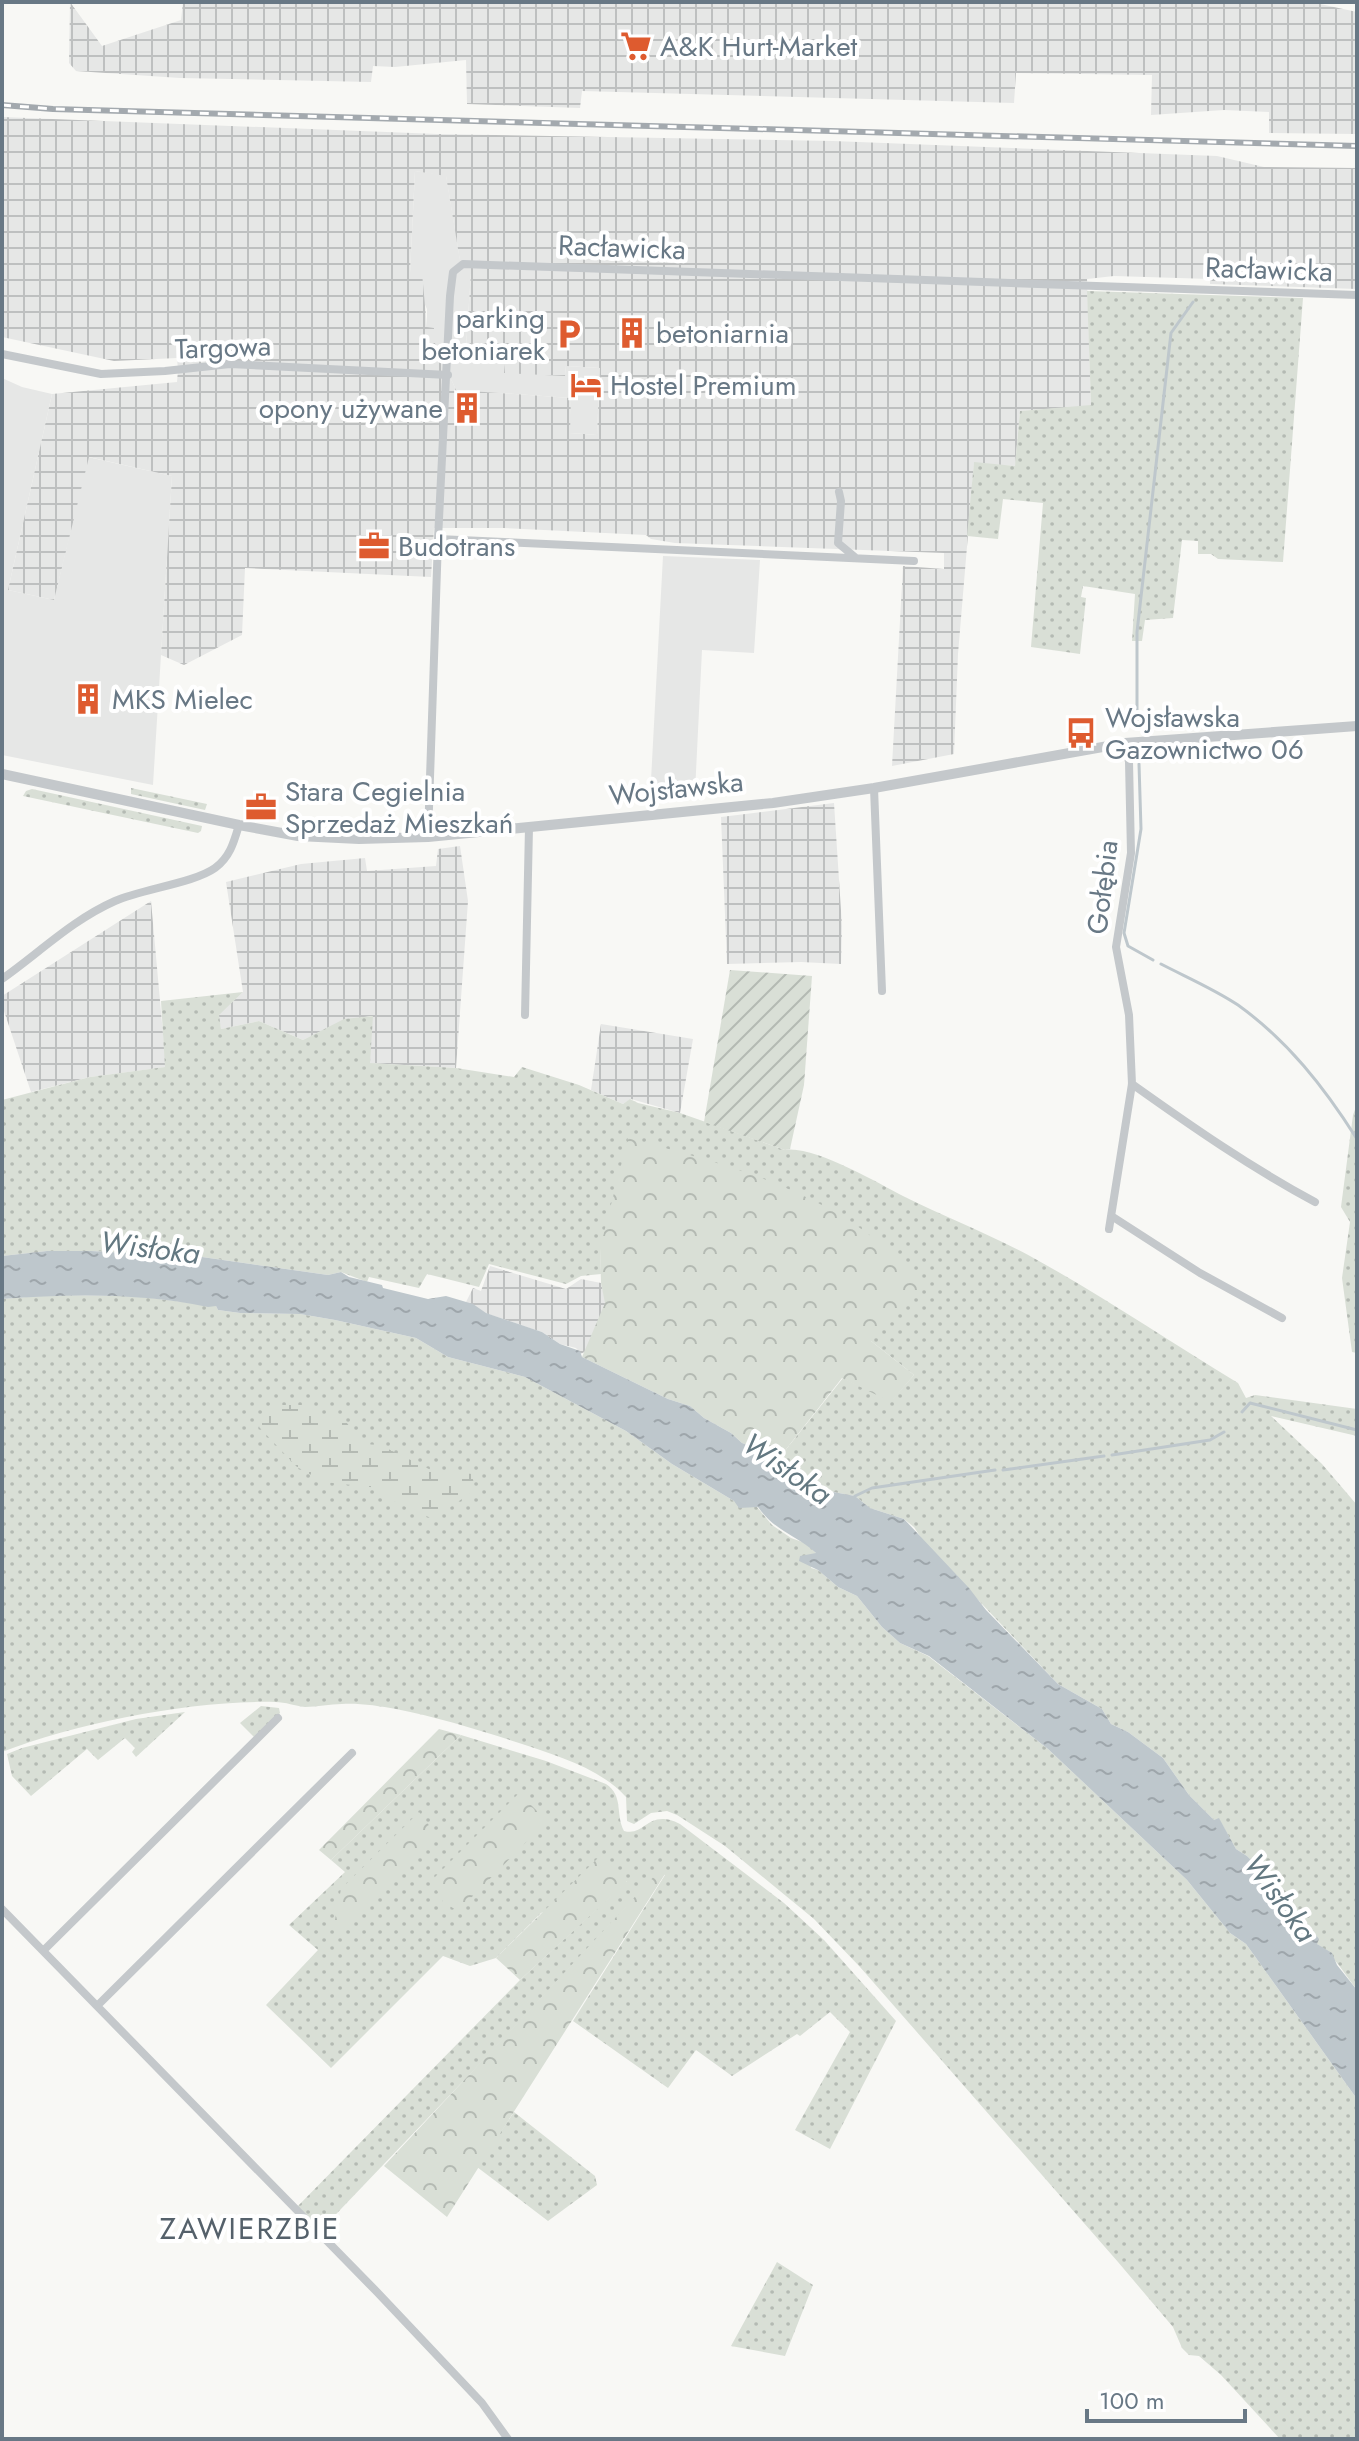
<svg xmlns="http://www.w3.org/2000/svg" width="1359" height="2441" font-family="Jost,sans-serif">
<defs>
<pattern id="industrial-grid" width="8" height="8" patternUnits="userSpaceOnUse" patternTransform="scale(2)"><rect width="8" height="8" fill="#e6e7e6"/><path d="M0 4h8M4 0v8" fill="none" stroke="#bec0c0"/></pattern>
<pattern id="grass-dots" width="8" height="8" patternUnits="userSpaceOnUse" patternTransform="scale(2)"><rect width="8" height="8" fill="#d9dfd6"/><path d="M2 2h.1M6 6h.1" fill="none" stroke="#b4bab3" stroke-width="1.8" stroke-linecap="round"/></pattern>
<pattern id="forest-crowns" width="20" height="18" patternUnits="userSpaceOnUse" patternTransform="scale(2)"><rect width="20" height="18" fill="#d9dfd6"/><path d="M2 6a3 3 0 1 1 6 0M12 15a3 3 0 1 1 6 0" fill="none" stroke="#b4bab3"/></pattern>
<pattern id="wetland-marsh" width="20" height="14" patternUnits="userSpaceOnUse" patternTransform="scale(2)"><rect width="20" height="14" fill="#d9dfd6"/><path d="M1 5h8M5 5V1M11 12h8M15 12V8" fill="none" stroke="#b4bab3"/></pattern>
<pattern id="garden-furrows" width="10" height="10" patternUnits="userSpaceOnUse" patternTransform="scale(2)"><rect width="10" height="10" fill="#d9dfd6"/><path d="M-1 1l2-2M0 10L10 0M9 11l2-2" fill="none" stroke="#b4bab3"/></pattern>
<pattern id="water-ripples" width="26" height="14" patternUnits="userSpaceOnUse" patternTransform="scale(2)"><rect width="26" height="14" fill="#bec7cc"/><path d="M2 4q2-2 4 0t4 0M15 11q2-2 4 0t4 0" fill="none" stroke="#9ea6ab"/></pattern>
</defs>
<rect width="100%" height="100%" fill="#f8f8f5"/>
<!-- built -->
<path fill="#e6e7e6" d="M415 171 446 175 462 272 471 273 466 347 505 364V372L565 375 566 366 600 368 597 435 569 433 571 398 456 390 427 327V309L410 273Z
M2 378 22 387 52 394 8 590 54 600 88 457 172 476 153 785 2 755Z
M663 556 760 560 754 653 702 650 695 792 672 794 650 799Z"/>
<!-- industrial -->
<path fill="url(#industrial-grid)" fill-rule="evenodd" d="M70 2 102 46 181 20 183 2H1311L1357 12V134L1269 133V112L1224 110 1151 115 1152 75 1016 73 1014 103 582 91 580 108 467 104 466 60 395 67 373 66 371 82 180 78 76 71 69 63Z
M2 117 437 134 833 141 1217 156 1264 167 1357 168V289L1210 284V279L1114 276 1087 279 1091 406 1020 411 1015 466 974 463 958 654 954 754 892 766 903 566 944 569V553L675 543 651 539 646 535 503 528H434L431 577 245 568 242 635 184 665 161 655 172 476 89 457 54 600 8 590 52 394 177 382 178 370 177 358 114 361 2 337ZM415 171 446 176 462 273H471L466 347 470 362 505 364 504 373 565 376 566 366 600 368 597 435 570 433 571 398 456 390 434 341V328L427 327 422 273 410 272Z
M834 803 842 926 841 964 801 962 727 964 721 817Z
M460 846 468 901 456 1068 369 1063 372 1016 344 1020 303 1040 259 1021 221 1029 218 1015 243 992 226 882 301 864 365 858 367 871 436 866 438 849Z
M151 901 166 1067 90 1077 31 1092 2 1005V996Z
M601 1024 693 1039 680 1113 631 1099 623 1104 591 1090Z
M490 1266 566 1289 581 1279 601 1283 606 1303 586 1351 581 1354 576 1348 560 1344 542 1332 485 1313 466 1302 473 1288 481 1291Z"/>
<!-- grass -->
<path fill="url(#grass-dots)" d="M1087 291 1303 298 1283 562 1218 559 1211 554H1198V541L1182 540 1173 618 1145 620 1142 641H1132L1135 594 1083 586 1081 597 1086 598 1080 654 1031 647 1043 503 1003 499 998 539 967 536 974 462 1015 466 1020 411 1091 405Z
M131 788 207 804 205 810 131 794Z
M32 789 202 826 201 831 198 833 23 796 26 791Z
M243 992 219 1015 221 1029 259 1021 303 1040 344 1019 373 1016 370 1063 456 1068 514 1077 522 1067 579 1085 623 1104 630 1099 638 1103 680 1113 785 1150C813 1145 878 1183 903 1196 945 1217 989 1234 1030 1256 1101 1295 1169 1341 1238 1383L1246 1398 1255 1395 1357 1409V1436L1271 1416 1322 1464 1357 1505V1990C1344 1973 1334 1955 1317 1944L1247 1856 1236 1849 1219 1819 1214 1820 1189 1795 1163 1758 1128 1732 1111 1724 1102 1709 1058 1684 925 1544 914 1527 904 1519 870 1508 855 1496 828 1491 817 1480 789 1469 780 1457 843 1378 891 1401 914 1375 871 1341 600 1248 601 1274 581 1276 566 1284 489 1264 479 1287 427 1274 419 1288 369 1277 367 1282 341 1272 328 1275 202 1257 91 1251H47L2 1256V1100L90 1077 165 1067 161 1001Z
M1357 1104V1353L1352 1352 1342 1278 1350 1222 1341 1207 1353 1115Z
M51 1295 135 1296 216 1306 218 1310 240 1313 300 1314 335 1320 416 1338 448 1357 525 1377 626 1431 672 1464 734 1501 757 1507 772 1525 791 1538 805 1543 817 1554 811 1568 818 1570 838 1587 857 1596 882 1627 900 1643 928 1656 1048 1749 1187 1880 1230 1933 1246 1944 1357 2099V2439H1280L1221 2375 1199 2356 1189 2355 1182 2348 1173 2327 1118 2262 860 1967 814 1919 725 1846 677 1815 667 1811 651 1813 634 1824 627 1821 626 1797C600 1768 555 1755 519 1743 479 1730 437 1717 396 1709 379 1706 359 1703 342 1704 330 1704 317 1707 305 1707 295 1706 286 1702 275 1702 193 1700 79 1722 2 1752V1299Z
M261 1706 279 1708 280 1713 257 1740 240 1723Z
M185 1712 136 1757 132 1752 135 1748 125 1738 98 1760 87 1749 31 1796 12 1776 7 1754 22 1748 136 1719Z
M461 1735 546 1761 606 1784C624 1796 615 1814 624 1831 646 1837 647 1808 680 1824L784 1903 824 1940 896 2021 830 2149 795 2130 850 2032 830 2012 800 2036 797 2034 732 2076 696 2050 668 2088 573 2021 665 1875 659 1872 492 2051 319 2232 296 2208 520 1980 627 1881 541 1913 496 1958 470 1966 443 1956 331 2068 266 2005 318 1950 289 1925 345 1872 331 1860Z
M514 2112 595 2176 597 2185 548 2221 477 2167Z
M777 2262 813 2285 785 2356 731 2346Z"/>
<!-- forest -->
<path fill="url(#forest-crowns)" d="M628 1138C705 1159 783 1178 851 1222 878 1239 902 1263 927 1283L871 1341 914 1375 891 1402 842 1378 780 1457 742 1443 731 1433 704 1418 690 1406 668 1399 582 1357 605 1303 601 1283 600 1248Z
M439 1729 461 1735 331 1860 319 1850Z
M519 1793 547 1821 458 1911 443 1902 432 1880Z
M419 1812 437 1836 340 1932 334 1925 341 1889Z
M599 1857 627 1882 520 1980 496 1958Z
M659 1871 665 1874 447 2217 384 2166Z"/>
<!-- wetland -->
<path fill="url(#wetland-marsh)" d="M270 1405H309L319 1414 342 1416 362 1444 380 1445 431 1470 472 1474 475 1490 433 1519 391 1500 379 1488 324 1482 297 1467 259 1427Z"/>
<!-- garden -->
<path fill="url(#garden-furrows)" d="M730 970 812 976 804 1085 790 1149 785 1150 704 1122Z"/>
<!-- water -->
<path fill="url(#water-ripples)" d="M47 1251H91L202 1257 328 1275 341 1272 349 1277 382 1285 383 1288 428 1299 446 1296 473 1304 486 1313 542 1332 560 1344 580 1351 582 1357 668 1399 690 1406 704 1418 731 1433 742 1443 780 1457 789 1469 817 1480 828 1491 855 1496 870 1508 904 1519 969 1588 986 1610 1058 1684 1102 1709 1111 1724 1128 1732 1163 1758 1189 1795 1214 1820 1219 1818 1236 1849 1247 1856 1290 1901 1319 1939 1317 1944 1332 1953 1337 1965 1357 1990V2099L1246 1944 1230 1933 1187 1880 1048 1749 929 1656 900 1643 882 1627 857 1596 838 1587 818 1570 799 1561 800 1556 816 1553C796 1535 776 1532 758 1507L739 1508 734 1501 672 1464 626 1431 525 1377 448 1357 416 1338 335 1320 300 1314 240 1313 218 1310 216 1306 208 1307C139 1293 72 1294 2 1299V1256Z"/>
<g fill="none" stroke-linecap="round" stroke-linejoin="round">
<!-- stream -->
<path stroke="#bec7cc" stroke-width="3" d="M1137 725V632L1171 333 1193 302
M1139 764 1141 829 1124 933 1128 946 1153 960
M1161 964C1186 977 1214 989 1238 1005 1288 1041 1324 1087 1357 1139
M1242 1412 1250 1403 1357 1430
M1112 1455 1210 1440 1224 1432
M1003 1470 1104 1456
M855 1496 872 1488 995 1470"/>
<!-- minor -->
<path stroke="#c4c8cb" stroke-width="8" d="M2 354 101 374 165 371 230 364 448 375
M839 492 841 501 838 543 856 558
M438 539 914 561
M874 788 882 991
M428 837 438 539 450 296 453 272 463 264 1357 295
M2 979C39 953 72 920 115 901 142 889 194 883 215 868 230 857 234 842 239 825
M525 1015 529 827
M1132 1084C1191 1126 1250 1167 1315 1202
M1113 1217 1200 1273 1282 1318
M1109 1229 1132 1084 1129 1015 1116 947 1131 853 1129 762 1125 743
M2 1909 377 2292 482 2403 508 2439
M43 1951 278 1718
M97 2006 352 1753"/>
<!-- tertiary -->
<path stroke="#c4c8cb" stroke-width="10" d="M2 774 239 825 298 836 359 839 428 837 773 803 874 788 1125 743 1357 726"/>
<defs>
<path id="rail" d="M2 105 53 109 1357 146"/>
</defs>
<!-- rail casing -->
<use href="#rail" stroke="#a3a9ae" stroke-width="6"/>
<!-- rail -->
<use href="#rail" stroke="#fff" stroke-width="3" stroke-dasharray="9" stroke-linecap="butt"/>
</g>
<!-- icons -->
<defs>
<symbol id="supermarket-bare" viewBox="-9 -9 18 18"><path d="M-6-5.5h2.5l.6 2H6L4.5 2H-2.5L-4.4-4H-6ZM-1.5 3.2a1.3 1.3 0 1 0 .1 0ZM3 3.2a1.3 1.3 0 1 0 .1 0Z" fill="#de5b2f" stroke="#fff" stroke-width="2.5" paint-order="stroke"/></symbol>
<symbol id="building-bare" viewBox="-9 -9 18 18"><path d="M-4-6H4V6H1V3H-1V6H-4ZM-2.5-4.3h1.7v1.8h-1.7ZM.8-4.3h1.7v1.8H.8ZM-2.5-1h1.7V.8h-1.7ZM.8-1h1.7V.8H.8Z" fill="#de5b2f" stroke="#fff" stroke-width="2.5" paint-order="stroke"/></symbol>
<symbol id="parking-bare" viewBox="-9 -9 18 18"><path d="M-3.5-5.5H1a3.5 3.5 0 0 1 0 7H-1V5.5H-3.5ZM-1-3.4V-.6H.8a1.4 1.4 0 0 0 0-2.8Z" fill="#de5b2f" stroke="#fff" stroke-width="2.5" paint-order="stroke"/></symbol>
<symbol id="hotel-bare" viewBox="-9 -9 18 18"><path d="M-6-4.5h1.5V1H6V5H4.5V3h-9V5H-6ZM-4 0a1.8 1.8 0 1 1 3.6 0ZM.5 0V-2.5h3Q6-2.5 6 0Z" fill="#de5b2f" stroke="#fff" stroke-width="2.5" paint-order="stroke"/></symbol>
<symbol id="office-bare" viewBox="-9 -9 18 18"><path d="M-6-3h4V-5.5h4V-3h4V5H-6ZM-1-4.5V-3h2v-1.5ZM-6 0V1H6V0Z" fill="#de5b2f" stroke="#fff" stroke-width="2.5" paint-order="stroke"/></symbol>
<symbol id="bus-bare" viewBox="-9 -9 18 18"><path d="M-5-6H5V4H4V6H2V4H-2V6H-4V4H-5ZM-3.5-4V0h7V-4ZM-3.5 1.2v1.5H-2V1.2ZM2 1.2v1.5H3.5V1.2Z" fill="#de5b2f" stroke="#fff" stroke-width="2.5" paint-order="stroke"/></symbol>
</defs>
<g fill-rule="evenodd">
<use href="#supermarket-bare" x="614" y="24" width="44" height="44"/>
<use href="#building-bare" x="610" y="311" width="44" height="44"/>
<use href="#parking-bare" x="547" y="312" width="44" height="44"/>
<use href="#hotel-bare" x="564" y="363" width="44" height="44"/>
<use href="#building-bare" x="445" y="386" width="44" height="44"/>
<use href="#office-bare" x="352" y="524" width="44" height="44"/>
<use href="#building-bare" x="66" y="677" width="44" height="44"/>
<use href="#bus-bare" x="1059" y="711" width="44" height="44"/>
<use href="#office-bare" x="239" y="785" width="44" height="44"/>
</g>
<g text-anchor="middle" stroke-width="8" stroke-linejoin="round" paint-order="stroke">
<!-- poi labels -->
<g font-size="28" fill="#687885" stroke="#fff" text-anchor="start">
<text x="660" y="56">A&amp;K Hurt-Market</text>
<text x="545" y="328" text-anchor="end">parking<tspan x="545" dy="32">betoniarek</tspan></text>
<text x="656" y="343">betoniarnia</text>
<text x="610" y="395">Hostel Premium</text>
<text x="443" y="418" text-anchor="end">opony używane</text>
<text x="398" y="556">Budotrans</text>
<text x="112" y="709">MKS Mielec</text>
<text x="1105" y="727">Wojsławska<tspan x="1105" dy="32">Gazownictwo 06</tspan></text>
<text x="285" y="801">Stara Cegielnia<tspan x="285" dy="32">Sprzedaż Mieszkań</tspan></text>
</g>
<!-- street labels -->
<g font-size="28" fill="#687885" stroke="#fff">
<text transform="translate(622 247) rotate(2)" y="10">Racławicka</text>
<text transform="translate(1269 269) rotate(2)" y="10">Racławicka</text>
<text transform="translate(223 347) rotate(-2)" y="10">Targowa</text>
<text transform="translate(676 788) rotate(-6)" y="10">Wojsławska</text>
<text transform="translate(1102 887) rotate(-83)" y="10">Gołębia</text>
</g>
<!-- water labels -->
<g font-size="30" font-style="italic" fill="#637881" stroke="#fff">
<text transform="translate(150 1248) rotate(7)" y="10">Wisłoka</text>
<text transform="translate(787 1469) rotate(35)" y="10">Wisłoka</text>
<text transform="translate(1280 1898) rotate(54)" y="10">Wisłoka</text>
</g>
<!-- neighbourhood labels -->
<g font-size="30" letter-spacing="2" fill="#55616b" stroke="#fff">
<text x="250" y="2239">ZAWIERZBIE</text>
</g>
</g>
<!-- border -->
<rect width="1359" height="2441" fill="none" stroke="#687885" stroke-width="8"/>
<!-- scale -->
<path d="M1087 2409v12h158v-12" fill="none" stroke="#687885" stroke-width="4"/>
<text x="1099" y="2409" font-size="24" fill="#687885" stroke="#ffffff" stroke-width="6" paint-order="stroke">100 m</text>
</svg>
